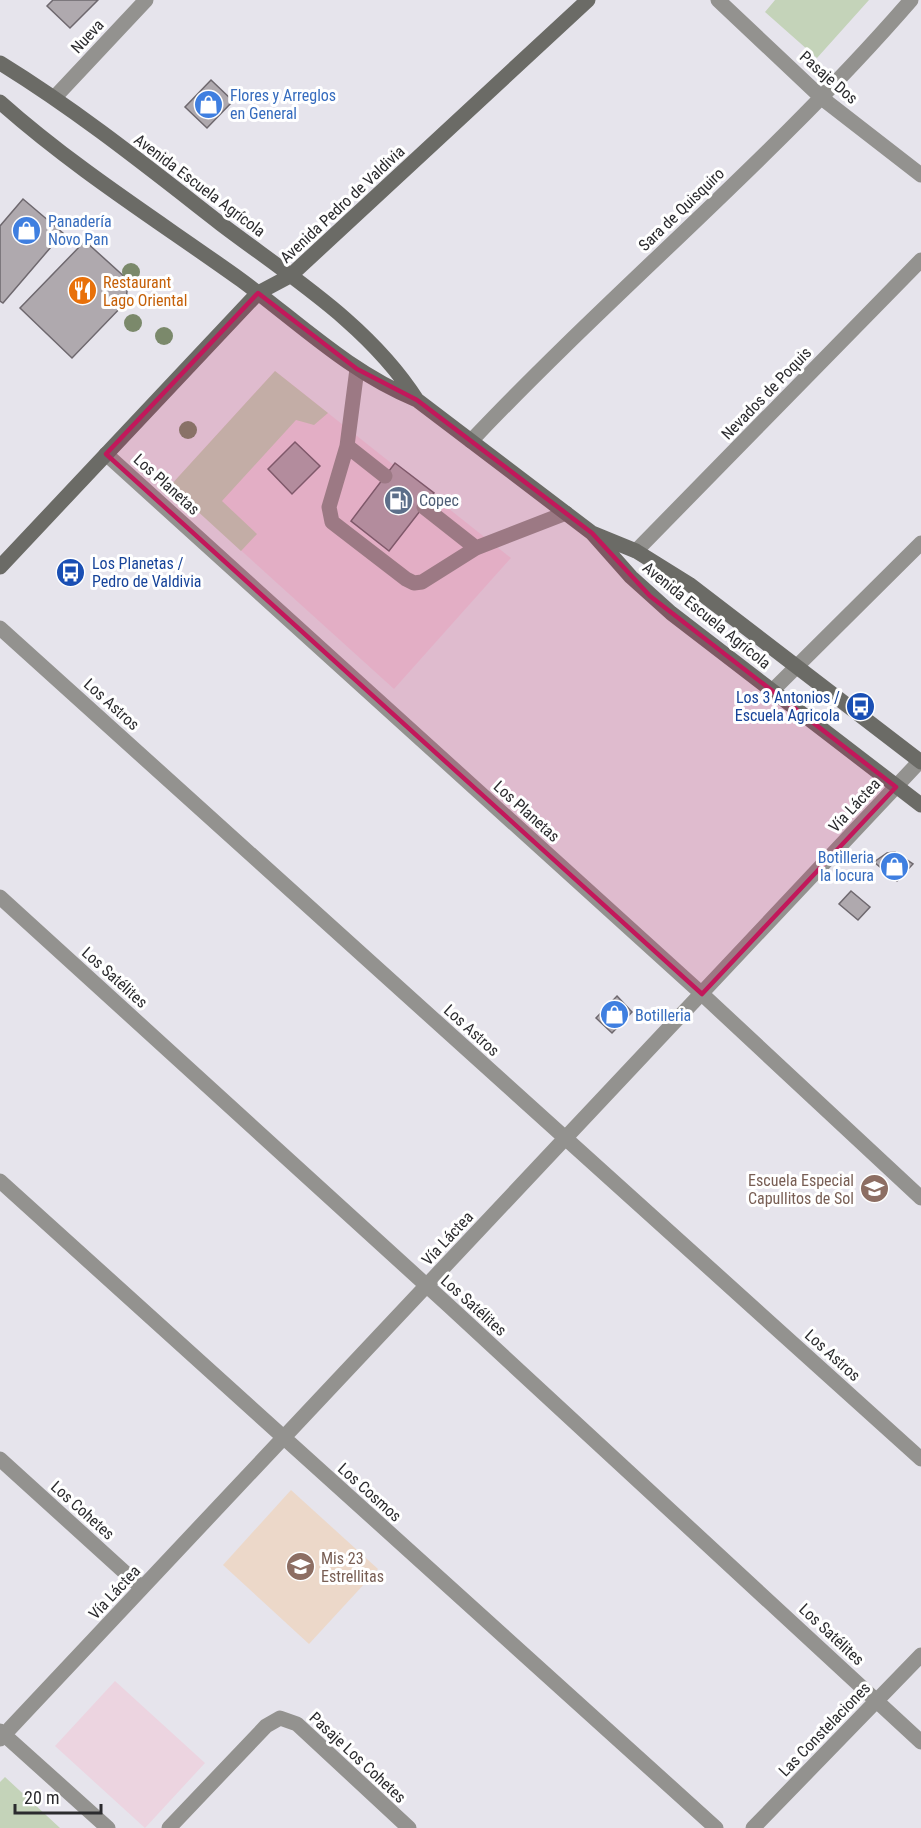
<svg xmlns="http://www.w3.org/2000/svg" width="921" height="1828" font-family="'Roboto Condensed',sans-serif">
<rect width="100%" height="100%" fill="#e6e4ec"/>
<!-- commercial -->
<path fill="#ecd4e0" d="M275 371 511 558 394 689 170 486Z
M115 1681 205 1763 145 1828 55 1746Z"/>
<!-- education -->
<path fill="#ecd8c9" d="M291 1490 378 1569 309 1644 223 1565Z"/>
<!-- green -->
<path fill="#c4d3b9" d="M775 0H869L817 58 765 12Z
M275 371 328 413 314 425 296 420 222 501 257 534 241 551 170 486Z
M5 1777 60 1828H0V1782Z"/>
<!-- building -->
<path fill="#afa9ae" stroke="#6e686e" stroke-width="1.5" d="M53 0H98L70 28 47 6Z
M211 80 233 101 207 128 185 107Z
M23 199 63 233 3 303 0 301V226Z
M85 241 128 280 126 302 72 358 20 308Z
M295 442 320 466 292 494 268 469Z
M395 463 434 493 389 551 351 521Z
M895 852 913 864 897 881 874 862 887 853Z
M851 891 870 907 858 920 839 904Z
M617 996 632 1012 612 1033 596 1018Z"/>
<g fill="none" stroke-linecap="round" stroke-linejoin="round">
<!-- service -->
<path stroke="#93928f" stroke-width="15" d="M357 369 347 446 329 507 332 522 406 579 414 583 422 582 476 548 566 513
M347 446 385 476
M424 507 476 548"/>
<!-- minor -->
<path stroke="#93928f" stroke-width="15" d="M718 0 823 99 921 175
M55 97 146 0
M471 441C614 290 775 157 911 0
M106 454 702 994 921 1198
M636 551 921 260
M0 628 921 1459
M772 691 921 543
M0 897 448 1305 921 1742
M0 1181 716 1828
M0 1459 142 1588
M0 1731 108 1828
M0 1739 920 761
M169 1828 266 1726 280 1718 297 1724 409 1828
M753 1828 921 1655"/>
<!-- secondary -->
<path stroke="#6b6b66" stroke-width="15" d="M0 63C78 111 149 168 221 224 291 277 369 325 417 400
M0 102C74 168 160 222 241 280 298 322 350 373 417 400L592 533 631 577 671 613 921 805
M592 533 636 551 689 584 921 762
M0 567 258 293 290 276 588 0"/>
</g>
<!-- trees -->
<g fill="#7b896b">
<circle cx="131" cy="272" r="9"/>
<circle cx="133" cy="323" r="9"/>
<circle cx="164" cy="336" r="9"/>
<circle cx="188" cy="430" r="9"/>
</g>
<!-- marked area -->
<path fill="#c2185b" fill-opacity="0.2" stroke="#c2185b" stroke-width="4.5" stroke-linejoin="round" d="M258 293 357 369 417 400 592 533 650 596 896 787 702 994 106 454Z"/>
<!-- icons -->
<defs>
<symbol id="shop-disc" viewBox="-11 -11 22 22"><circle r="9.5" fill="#3f7fe0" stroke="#fff"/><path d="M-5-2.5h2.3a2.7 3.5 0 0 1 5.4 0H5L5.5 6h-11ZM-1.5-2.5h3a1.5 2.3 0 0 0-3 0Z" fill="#fff"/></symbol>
<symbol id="restaurant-disc" viewBox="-11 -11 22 22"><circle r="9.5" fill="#e8710a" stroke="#fff"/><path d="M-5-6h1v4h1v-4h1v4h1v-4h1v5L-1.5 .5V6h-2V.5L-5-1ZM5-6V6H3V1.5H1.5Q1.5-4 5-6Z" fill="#fff"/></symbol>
<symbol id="fuel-disc" viewBox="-11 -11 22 22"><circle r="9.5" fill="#5c6f8a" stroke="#fff"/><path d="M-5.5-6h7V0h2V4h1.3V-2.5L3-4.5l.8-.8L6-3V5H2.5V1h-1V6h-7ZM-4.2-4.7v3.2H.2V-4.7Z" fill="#fff"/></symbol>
<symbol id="bus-disc" viewBox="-11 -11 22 22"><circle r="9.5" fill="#1a4fb4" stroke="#fff"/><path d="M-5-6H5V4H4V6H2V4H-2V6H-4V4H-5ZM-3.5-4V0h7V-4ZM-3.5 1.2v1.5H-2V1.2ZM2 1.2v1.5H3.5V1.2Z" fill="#fff"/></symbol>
<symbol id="school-disc" viewBox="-11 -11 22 22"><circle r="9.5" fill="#8d6e63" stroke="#fff"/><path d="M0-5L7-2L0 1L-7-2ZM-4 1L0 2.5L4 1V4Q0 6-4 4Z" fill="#fff"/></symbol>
</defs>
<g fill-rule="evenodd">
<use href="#shop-disc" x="192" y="88" width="33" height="33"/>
<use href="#shop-disc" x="10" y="214" width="33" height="33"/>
<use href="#restaurant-disc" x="66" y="274" width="33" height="33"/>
<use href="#fuel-disc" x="382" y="484" width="33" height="33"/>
<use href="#bus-disc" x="54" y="556" width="33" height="33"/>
<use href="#bus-disc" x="844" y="690" width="33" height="33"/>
<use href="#shop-disc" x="878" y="850" width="33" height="33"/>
<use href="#shop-disc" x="598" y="998" width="33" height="33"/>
<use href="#school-disc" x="858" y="1172" width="33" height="33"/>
<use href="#school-disc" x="284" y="1550" width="33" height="33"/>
</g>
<g text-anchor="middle" stroke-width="6" stroke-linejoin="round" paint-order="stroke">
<!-- street labels -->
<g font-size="16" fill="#2b2b2e" stroke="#fff">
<text transform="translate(87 36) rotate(-47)" y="6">Nueva</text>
<text transform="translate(829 77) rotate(41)" y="6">Pasaje Dos</text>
<text transform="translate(200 185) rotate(37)" y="6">Avenida Escuela Agrícola</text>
<text transform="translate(342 204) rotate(-43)" y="6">Avenida Pedro de Valdivia</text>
<text transform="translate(681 209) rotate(-44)" y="6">Sara de Quisquiro</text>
<text transform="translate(766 393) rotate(-46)" y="6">Nevados de Poquis</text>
<text transform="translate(167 484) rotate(42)" y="6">Los Planetas</text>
<text transform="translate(707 615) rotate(39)" y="6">Avenida Escuela Agrícola</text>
<text transform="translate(112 704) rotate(42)" y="6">Los Astros</text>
<text transform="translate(854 805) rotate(-47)" y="6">Vía Láctea</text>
<text transform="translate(527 811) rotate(42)" y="6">Los Planetas</text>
<text transform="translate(115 977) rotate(42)" y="6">Los Satélites</text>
<text transform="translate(472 1030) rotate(42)" y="6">Los Astros</text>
<text transform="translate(447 1238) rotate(-47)" y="6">Vía Láctea</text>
<text transform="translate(474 1305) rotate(42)" y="6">Los Satélites</text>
<text transform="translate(833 1355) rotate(42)" y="6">Los Astros</text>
<text transform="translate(370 1492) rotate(42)" y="6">Los Cosmos</text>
<text transform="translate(83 1510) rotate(42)" y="6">Los Cohetes</text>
<text transform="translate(114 1592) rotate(-47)" y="6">Vía Láctea</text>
<text transform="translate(832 1634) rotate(43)" y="6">Los Satélites</text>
<text transform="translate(824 1729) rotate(-46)" y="6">Las Constelaciones</text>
<text transform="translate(358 1757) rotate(43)" y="6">Pasaje Los Cohetes</text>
</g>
<!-- shop labels -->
<g font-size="16" fill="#366cbe" stroke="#fff" text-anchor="start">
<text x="230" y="101">Flores y Arreglos<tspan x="230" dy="18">en General</tspan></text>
<text x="48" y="227">Panadería<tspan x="48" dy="18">Novo Pan</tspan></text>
<text x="874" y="863" text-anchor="end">Botilleria<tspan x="874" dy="18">la locura</tspan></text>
<text x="635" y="1021">Botilleria</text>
</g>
<!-- food labels -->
<g font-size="16" fill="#c56008" stroke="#fff" text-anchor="start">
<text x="103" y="288">Restaurant<tspan x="103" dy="18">Lago Oriental</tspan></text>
</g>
<!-- service labels -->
<g font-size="16" fill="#4e5e75" stroke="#fff" text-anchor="start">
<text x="419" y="506">Copec</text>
</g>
<!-- transit labels -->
<g font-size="16" fill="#164399" stroke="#fff" text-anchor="start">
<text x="92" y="569">Los Planetas /<tspan x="92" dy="18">Pedro de Valdivia</tspan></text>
<text x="840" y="703" text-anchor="end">Los 3 Antonios /<tspan x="840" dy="18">Escuela Agricola</tspan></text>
</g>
<!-- education labels -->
<g font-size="16" fill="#785e54" stroke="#fff" text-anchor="end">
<text x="854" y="1186">Escuela Especial<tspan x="854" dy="18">Capullitos de Sol</tspan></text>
<text x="321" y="1564" text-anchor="start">Mis 23<tspan x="321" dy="18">Estrellitas</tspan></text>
</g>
</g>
<!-- scale -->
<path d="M15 1804v9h86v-9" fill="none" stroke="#2b2b2e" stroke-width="3"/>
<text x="24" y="1804" font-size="18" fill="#2b2b2e" stroke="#ffffff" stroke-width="4.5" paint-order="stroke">20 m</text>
</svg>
